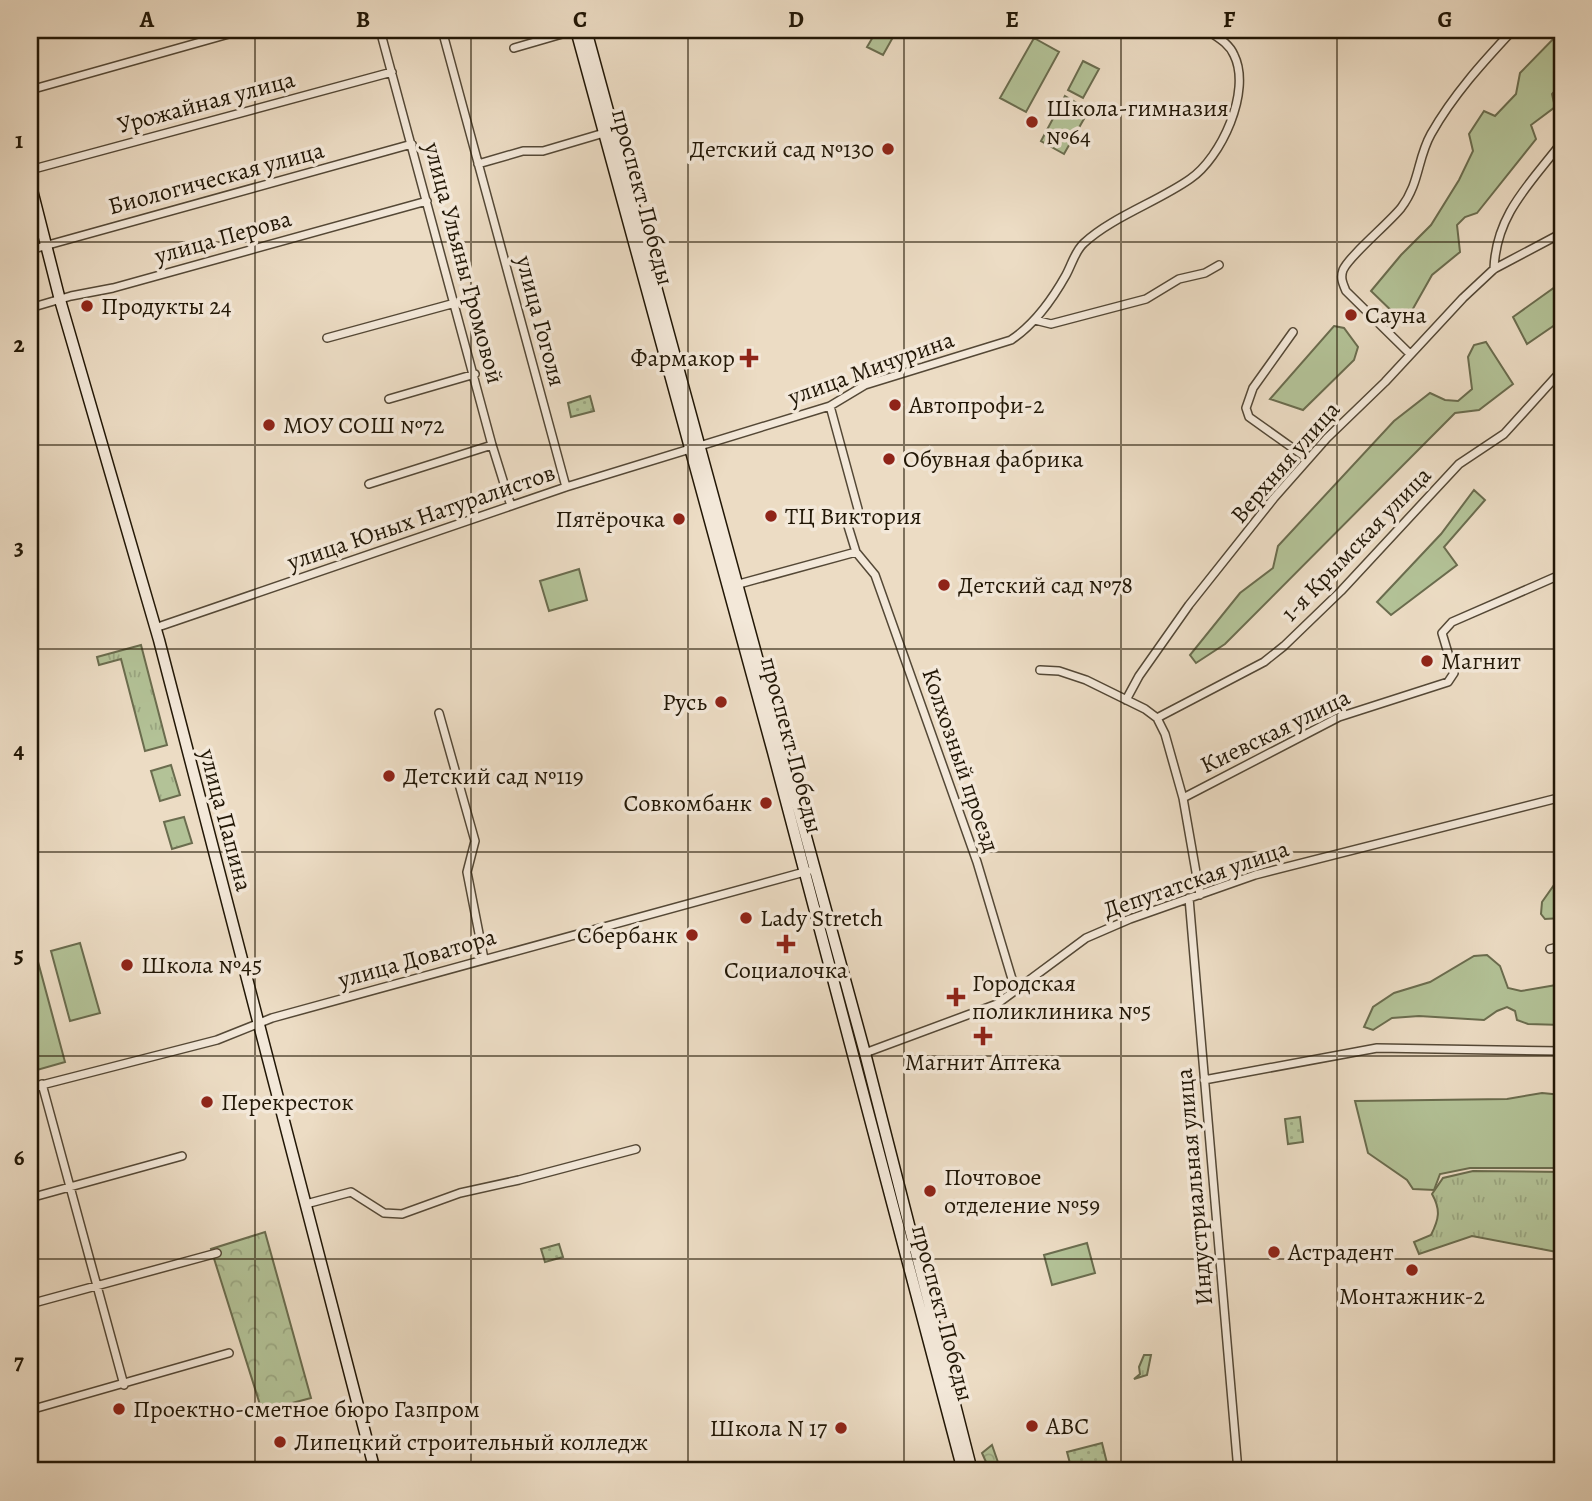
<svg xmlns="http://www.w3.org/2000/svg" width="1592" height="1501" font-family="Alegreya,serif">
<defs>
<pattern id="grass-tufts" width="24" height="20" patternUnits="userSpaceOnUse" patternTransform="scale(1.75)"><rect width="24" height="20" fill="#b3c297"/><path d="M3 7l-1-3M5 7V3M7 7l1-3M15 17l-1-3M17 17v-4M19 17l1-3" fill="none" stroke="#9aa681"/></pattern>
<pattern id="forest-crowns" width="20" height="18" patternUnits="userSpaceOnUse" patternTransform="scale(1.75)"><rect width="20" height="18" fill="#b3c297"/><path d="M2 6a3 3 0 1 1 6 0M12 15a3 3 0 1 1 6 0" fill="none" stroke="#9aa681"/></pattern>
<pattern id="park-dots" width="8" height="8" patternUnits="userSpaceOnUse" patternTransform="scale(1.75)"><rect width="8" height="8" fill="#b3c297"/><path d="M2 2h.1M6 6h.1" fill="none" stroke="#9aa681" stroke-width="1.8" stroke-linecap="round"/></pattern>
</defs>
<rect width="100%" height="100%" fill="#ecdcc4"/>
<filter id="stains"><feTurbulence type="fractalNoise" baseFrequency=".00286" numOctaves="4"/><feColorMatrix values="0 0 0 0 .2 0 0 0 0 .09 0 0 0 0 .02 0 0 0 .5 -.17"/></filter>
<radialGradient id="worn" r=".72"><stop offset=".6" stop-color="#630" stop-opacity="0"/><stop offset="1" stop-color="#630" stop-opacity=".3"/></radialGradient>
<!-- grass -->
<path fill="url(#grass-tufts)" stroke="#6a6c4e" stroke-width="2" d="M141 645 167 745 145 751 121 659 99 665 97 657Z
M171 765 180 795 160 801 151 771Z
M184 817 192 843 172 849 164 822Z
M1473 1171 1562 1172V1253L1472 1236 1419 1254 1414 1242 1431 1235C1439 1219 1441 1210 1432 1194L1443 1178Z
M1144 1355H1151L1147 1375 1134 1379 1140 1374 1139 1367Z"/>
<!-- forest -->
<path fill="url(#forest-crowns)" stroke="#6a6c4e" stroke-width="2" d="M265 1232 311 1398 262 1411 211 1249Z
M992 1445 1001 1471H990L982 1453Z"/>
<!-- park -->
<path fill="url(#park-dots)" stroke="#6a6c4e" stroke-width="2" d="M590 396 594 411 571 417 568 403Z
M1300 1117 1303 1142 1288 1144 1285 1119Z
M559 1244 563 1257 545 1262 541 1249Z
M1102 1443 1109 1471H1072L1067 1452Z"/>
<!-- garden -->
<path fill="#b3c297" stroke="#6a6c4e" stroke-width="2" d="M877 30H897L883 55 867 47Z
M1562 30V83L1552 94 1555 107 1531 125 1536 139 1477 213 1465 217 1457 225 1460 252 1432 275 1410 314 1399 318 1371 291 1401 255 1431 225 1459 180 1473 151 1469 134 1484 111 1495 116 1516 94 1520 73Z
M1034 38 1059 52 1026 112 1000 98Z
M1083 61 1099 69 1083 98 1068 90Z
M1065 96 1089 110 1064 154 1041 141Z
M1562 282V320L1527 344 1513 317Z
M1334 326 1344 328 1358 347 1354 360 1303 410 1270 399Z
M1486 342 1513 384 1479 410 1455 413 1225 644 1196 663 1190 655 1240 593 1273 568 1278 546 1394 421 1430 393 1445 400 1458 401 1472 389 1468 357 1474 345Z
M1474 490 1485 500 1444 547 1457 565 1391 615 1377 602 1441 534Z
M579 569 587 600 549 611 540 581Z
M1562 884V918L1545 919 1541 914 1542 902 1554 885Z
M30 932 65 1062 30 1072Z
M80 943 100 1013 70 1021 51 951Z
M1487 955 1500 966 1508 988 1521 991 1562 984V1025L1528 1024 1517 1020 1515 1011 1507 1007 1497 1011 1484 1020 1419 1016 1392 1018 1373 1030 1364 1027 1373 1007 1394 993 1430 982 1474 956Z
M1542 1093 1562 1095V1168H1470L1440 1174 1434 1190 1413 1189 1407 1180 1368 1153 1355 1101 1507 1099Z
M1087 1243 1095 1273 1052 1285 1044 1255Z"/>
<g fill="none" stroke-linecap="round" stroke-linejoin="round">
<defs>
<path id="street" d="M380 30 492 445 511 506
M442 30 566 487
M514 48 576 30
M30 90 243 30
M478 164 523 151H543L604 133
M30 170 392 72
M30 250 412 144
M1494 269C1496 214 1530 184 1562 142
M30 308 71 296 113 288 427 201
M1035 320 1051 324 1146 299 1179 279 1205 273 1219 265
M1293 332 1253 388 1246 408 1249 417 1308 459
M327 338 455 303
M1410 354 1346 291C1343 284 1340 278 1343 270 1349 256 1388 224 1401 208 1420 183 1417 159 1431 134 1453 95 1483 62 1513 30
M389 399 475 374
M830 406 858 509 856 517 848 526 856 552 875 575 977 862 1015 989
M369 484 492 445
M739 584 856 552
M155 628 566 487 830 406 865 385 1011 340C1035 324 1052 300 1066 275 1072 264 1075 251 1084 243 1112 217 1159 201 1190 179 1221 158 1252 91 1234 55 1229 43 1217 37 1207 30
M1040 670 1059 671 1086 680 1145 709 1157 718 1165 734 1183 798 1200 895
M1126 700 1139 676 1189 605 1274 498 1327 438 1385 382 1463 298 1494 269 1562 233
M439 713 475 841 467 872 484 959
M1157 718 1264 662 1284 646 1341 591 1459 464 1504 434 1562 370
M1183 798 1339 717 1448 682 1454 673 1442 633 1452 622 1562 574
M1189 898 1238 1471
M1550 949 1562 946
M865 1053 997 1004 1086 938 1130 919 1255 875 1562 797
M1204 1080 1377 1048 1562 1051
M42 1084 124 1385
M30 1088 217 1040 272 1018 808 871
M30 1198 182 1156
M306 1204 351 1192 384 1213 402 1214 460 1193 519 1180 636 1149
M30 1304 217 1253
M30 1410 229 1353"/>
<path id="secondary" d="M576 30 773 752 963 1471
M586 30 865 1053 972 1471
M30 182 60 300 159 640 375 1471"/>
</defs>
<!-- street casing -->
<use href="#street" stroke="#544836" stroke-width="10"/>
<!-- secondary casing -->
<use href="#secondary" stroke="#221706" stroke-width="13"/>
<!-- street -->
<use href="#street" stroke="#f3e8d9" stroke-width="7"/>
<!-- secondary -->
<use href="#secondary" stroke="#f3e8d9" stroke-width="10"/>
</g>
<!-- grid -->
<path fill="none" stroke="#221706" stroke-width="2" stroke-opacity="0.55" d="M255 30V1471M471 30V1471M688 30V1471M904 30V1471M1121 30V1471M1337 30V1471M30 242H1562M30 445H1562M30 649H1562M30 852H1562M30 1056H1562M30 1259H1562"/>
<!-- markers -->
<g fill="#8f2418" stroke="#f3e8d9" stroke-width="2.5">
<circle cx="1032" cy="122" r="7"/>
<circle cx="888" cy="149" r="7"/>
<circle cx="87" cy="306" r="7"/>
<circle cx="1351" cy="315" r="7"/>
<path d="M745.5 347.5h7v7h7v7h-7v7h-7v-7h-7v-7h7z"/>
<circle cx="895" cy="405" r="7"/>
<circle cx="269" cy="425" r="7"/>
<circle cx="889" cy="459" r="7"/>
<circle cx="771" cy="516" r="7"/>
<circle cx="679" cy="519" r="7"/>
<circle cx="944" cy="585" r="7"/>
<circle cx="1427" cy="661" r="7"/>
<circle cx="721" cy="702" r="7"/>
<circle cx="389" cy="776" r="7"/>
<circle cx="766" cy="803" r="7"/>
<circle cx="746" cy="918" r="7"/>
<circle cx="692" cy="935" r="7"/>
<path d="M782.5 933.5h7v7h7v7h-7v7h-7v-7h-7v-7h7z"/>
<circle cx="127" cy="965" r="7"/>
<path d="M952.5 986.5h7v7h7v7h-7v7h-7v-7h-7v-7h7z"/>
<path d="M979.5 1025.5h7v7h7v7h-7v7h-7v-7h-7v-7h7z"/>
<circle cx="207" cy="1102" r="7"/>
<circle cx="930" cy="1191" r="7"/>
<circle cx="1274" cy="1252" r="7"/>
<circle cx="1412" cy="1270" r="7"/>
<circle cx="119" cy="1409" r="7"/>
<circle cx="1032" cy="1426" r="7"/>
<circle cx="841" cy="1428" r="7"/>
<circle cx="280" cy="1442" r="7"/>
</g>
<g text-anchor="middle" stroke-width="7" stroke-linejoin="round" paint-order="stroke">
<!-- street labels -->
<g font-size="24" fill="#221706" stroke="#f3e8d9">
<text transform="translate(206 102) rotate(-15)" y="8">Урожайная улица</text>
<text transform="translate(216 178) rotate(-15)" y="8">Биологическая улица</text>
<text transform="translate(643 197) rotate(75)" y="8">проспект Победы</text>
<text transform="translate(223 237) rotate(-16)" y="8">улица Перова</text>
<text transform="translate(464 263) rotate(75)" y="8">улица Ульяны Громовой</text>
<text transform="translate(541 321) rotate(75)" y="8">улица Гоголя</text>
<text transform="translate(871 368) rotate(-20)" y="8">улица Мичурина</text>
<text transform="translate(1285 462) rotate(-49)" y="8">Верхняя улица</text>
<text transform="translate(421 517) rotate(-19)" y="8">улица Юных Натуралистов</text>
<text transform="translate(1356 544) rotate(-46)" y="8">1-я Крымская улица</text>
<text transform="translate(1275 731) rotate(-26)" y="8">Киевская улица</text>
<text transform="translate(792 745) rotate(75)" y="8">проспект Победы</text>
<text transform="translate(961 760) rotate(71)" y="8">Колхозный проезд</text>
<text transform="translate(226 820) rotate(75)" y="8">улица Папина</text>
<text transform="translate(1196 879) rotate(-19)" y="8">Депутатская улица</text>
<text transform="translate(417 958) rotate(-16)" y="8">улица Доватора</text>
<text transform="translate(1194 1187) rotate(-95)" y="8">Индустриальная улица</text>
<text transform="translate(943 1313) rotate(75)" y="8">проспект Победы</text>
</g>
<!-- poi labels -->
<g font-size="24" fill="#221706" stroke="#f3e8d9" text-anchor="start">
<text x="1046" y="116">Школа-гимназия<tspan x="1046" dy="28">№64</tspan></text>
<text x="874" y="157" text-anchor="end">Детский сад №130</text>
<text x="101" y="314">Продукты 24</text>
<text x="1365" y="323">Сауна</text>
<text x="735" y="366" text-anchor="end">Фармакор</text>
<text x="909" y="413">Автопрофи-2</text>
<text x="283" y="433">МОУ СОШ №72</text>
<text x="903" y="467">Обувная фабрика</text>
<text x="785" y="524">ТЦ Виктория</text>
<text x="665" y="527" text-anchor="end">Пятёрочка</text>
<text x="958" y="593">Детский сад №78</text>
<text x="1441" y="669">Магнит</text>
<text x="707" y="710" text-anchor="end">Русь</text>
<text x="403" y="784">Детский сад №119</text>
<text x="752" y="811" text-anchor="end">Совкомбанк</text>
<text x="760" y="926">Lady Stretch</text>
<text x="678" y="943" text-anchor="end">Сбербанк</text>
<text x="141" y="973">Школа №45</text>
<text x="786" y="978" text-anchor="middle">Социалочка</text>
<text x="972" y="991">Городская<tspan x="972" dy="28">поликлиника №5</tspan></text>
<text x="983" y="1070" text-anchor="middle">Магнит Аптека</text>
<text x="221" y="1110">Перекресток</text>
<text x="944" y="1185">Почтовое<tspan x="944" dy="28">отделение №59</tspan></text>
<text x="1288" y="1260">Астрадент</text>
<text x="1412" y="1304" text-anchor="middle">Монтажник-2</text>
<text x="133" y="1417">Проектно-сметное бюро Газпром</text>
<text x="1046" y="1434">АВС</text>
<text x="827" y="1436" text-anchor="end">Школа N 17</text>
<text x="294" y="1450">Липецкий строительный колледж</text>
</g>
</g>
<!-- margin -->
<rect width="1592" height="1501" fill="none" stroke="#ecdcc4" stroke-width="77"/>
<rect x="38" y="38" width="1516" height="1424" fill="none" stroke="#221706" stroke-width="2.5"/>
<g font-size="23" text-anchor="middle" font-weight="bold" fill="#221706">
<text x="147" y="27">A</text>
<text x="363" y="27">B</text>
<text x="580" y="27">C</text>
<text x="796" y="27">D</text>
<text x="1012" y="27">E</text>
<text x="1229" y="27">F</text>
<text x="1445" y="27">G</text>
<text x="19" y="148">1</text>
<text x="19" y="352">2</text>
<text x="19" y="555">3</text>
<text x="19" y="758">4</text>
<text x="19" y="962">5</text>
<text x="19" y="1165">6</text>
<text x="19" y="1369">7</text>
</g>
<rect width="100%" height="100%" filter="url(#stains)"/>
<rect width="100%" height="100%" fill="url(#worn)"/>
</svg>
